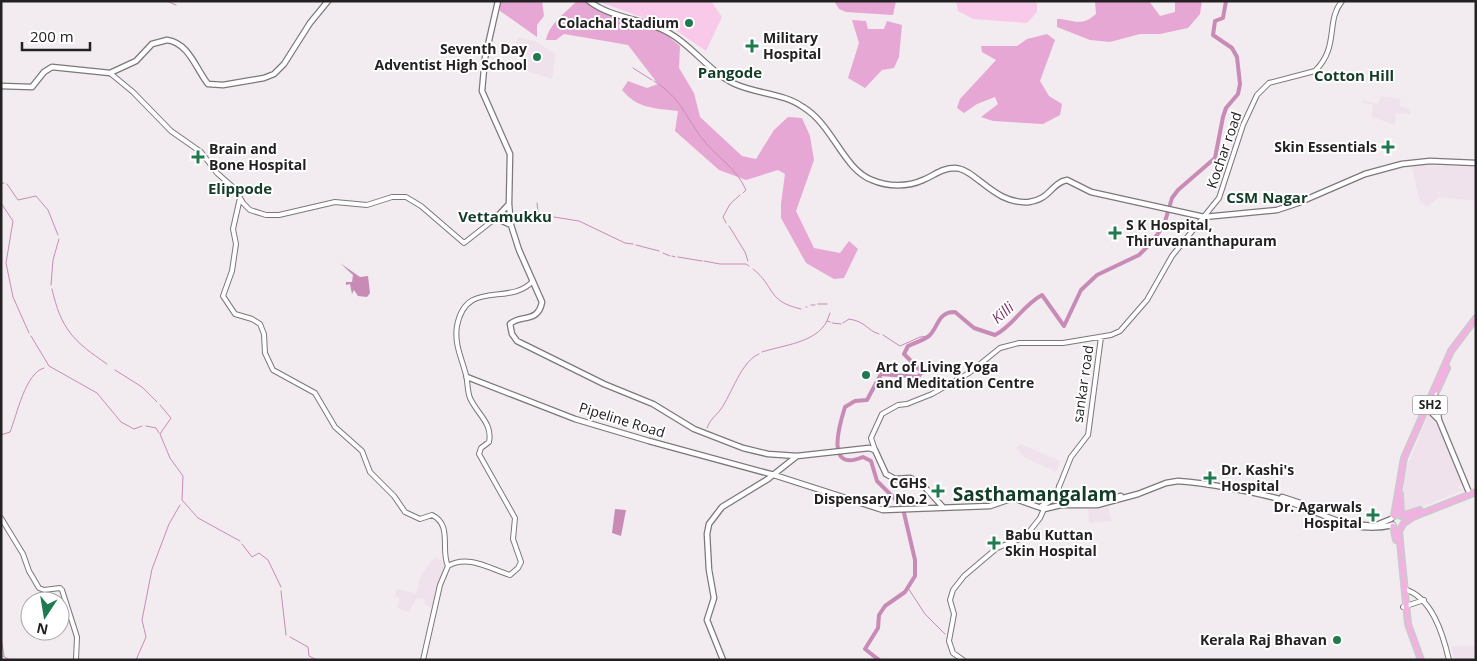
<svg xmlns="http://www.w3.org/2000/svg" width="1477" height="661" font-family="'Open Sans',sans-serif">
<rect width="100%" height="100%" fill="#f2ecf0"/>
<!-- built -->
<path fill="#f0e2ec" d="M518 37 535 41 556 54 552 79 522 69 520 66 521 58 513 52Z
M1381 96 1401 99 1399 106 1410 109V114L1396 113 1395 125 1371 117 1373 105 1362 102V100L1378 104Z
M1417 165 1476 167V201L1439 197 1427 207 1420 202 1412 168Z
M1429 412 1436 422 1463 484 1457 487 1464 490 1407 513 1401 509 1405 471Z
M1021 444 1060 461 1056 472 1024 457 1016 448Z
M1108 507 1112 521 1089 523 1088 509Z
M434 558 441 560 446 568 437 590 433 608 425 605 424 599 417 598 409 612 397 608 399 598 395 596 396 589 416 593 421 575Z
M1456 646H1475L1474 660H1455L1451 647Z"/>
<!-- green -->
<path fill="#f9c9ea" d="M597 1H711L722 17 706 51 674 29Z
M956 1H1037V12L1027 23 973 19 958 11Z"/>
<!-- forest -->
<path fill="#e7a7d4" d="M500 1H542L544 16 537 25V37L500 11Z
M577 1H584L594 8 664 33 680 46 679 68 694 93 700 117 742 156 756 159 774 130 788 117 802 118 810 136 814 160 796 211 814 248 840 253 849 241 858 249 844 278 834 279 806 263 781 218V204L785 174 778 170 746 180 719 170 675 131 678 111C654 108 638 109 622 90L628 81 647 88 658 84 628 45 564 34 556 40H546C549 24 566 12 577 1Z
M834 1H896L893 15 846 12 839 9Z
M1095 1H1149L1160 16 1175 12V1H1202L1200 14 1188 28 1160 34H1140L1110 42 1090 40 1057 27V19C1074 19 1080 28 1096 14Z
M852 20 866 21 868 29H884L887 21 902 25 899 57 894 68 882 70 865 88 848 78 859 43Z
M1047 34 1055 40 1040 81 1049 96 1062 104 1060 115 1043 124 993 121 981 117 998 104 995 97 977 104 964 113 957 108 960 99 996 60 982 52 981 46H1017L1027 39Z"/>
<!-- water -->
<path fill="#c88bb6" d="M340 263 360 277 368 276 370 293 367 297 358 296 354 290 352 294 350 284 346 285V282H352L353 275Z
M615 509 626 510 621 536 612 533Z"/>
<g fill="none" stroke-linecap="round" stroke-linejoin="round">
<!-- stream -->
<path stroke="#c88bb6" stroke-width="1" d="M167 1 176 5
M633 68 652 80
M654 81C681 98 684 114 701 137 715 156 736 167 746 190L743 193
M1 184 4 183
M7 184 18 200 36 196 48 210 58 235
M1 203 13 221 6 263 13 297 29 333
M537 203 538 212 550 216
M554 217 579 221 625 243 633 244
M726 223 723 217 730 204 740 195
M729 226 745 252 748 261
M636 245 659 251
M663 253 670 256
M672 256 675 257
M678 257 702 261
M704 261 720 264H746L749 266
M753 269C776 287 766 301 801 309
M51 285 53 260 59 239
M52 289C61 329 73 341 107 364
M818 304H827
M811 305H815
M806 307H807
M827 321 830 313
M832 323 841 324
M843 323 849 319C867 322 866 330 879 334
M883 335 900 346 920 337 929 336
M31 336 49 366 97 393 121 422 134 429 142 426
M762 352C783 345 816 343 827 321L830 322
M115 370 142 387 157 402
M160 405 171 418 160 434 170 458 183 476 182 500 198 518 240 541
M146 426 156 428 159 433
M707 428C711 418 715 417 721 409 731 395 742 360 759 354
M1 435 10 432C17 415 25 373 44 368
M242 544 252 557 259 553 268 560 281 587
M908 588 925 614 945 634
M281 591 286 635
M1 637 4 656
M290 637 308 647 309 656 317 660
M1 655 10 660
M136 660 146 637 142 620 152 569 169 524 180 505"/>
<!-- river -->
<path stroke="#c88bb6" stroke-width="4" d="M879 660 865 649 878 628 879 615 885 606 905 592 915 576V560L904 513 902 506 877 481 871 461 863 457C825 473 839 426 845 407L855 401 867 400 881 374 918 377 922 372 904 354 908 346C914 343 925 340 930 335 939 325 938 312 955 312L974 328 995 335C1014 325 1023 305 1042 295L1064 326 1081 290 1097 275 1139 255 1152 242 1164 225 1172 198 1178 190 1215 158 1223 117 1226 108 1238 94 1240 84 1237 57 1232 48 1213 35 1215 21 1223 18 1226 1"/>
<defs>
<path id="tertiary" d="M110 73 133 92 171 131 201 152 217 173 235 189 243 203 250 210 266 215H279L335 202 367 205 392 197H406L421 206 464 243 496 218
M240 198 233 229 236 244 232 271 223 296 235 314 252 319 260 324 264 334 265 353 273 370 315 393 335 427 362 451 370 472 394 496 405 512 420 519 432 515C453 525 440 550 448 566
M875 450 871 438 882 414 898 405 907 404 932 394 969 373 1000 348 1019 343H1063L1111 335 1120 331 1147 300 1172 256 1219 198 1243 125 1257 95 1269 83 1315 71C1340 46 1325 22 1342 1
M1055 497 1071 457 1088 435 1101 337
M1058 497 1059 486
M1 518 23 554 29 571 39 588 44 590 60 588 62 590 77 637 76 660
M448 566C468 554 490 569 510 575L518 568 521 562 513 539 515 518 479 454 481 448 489 442C493 423 477 414 470 398 467 390 468 383 466 375 462 359 454 344 457 326 466 278 509 307 533 281
M1404 589C1432 597 1443 634 1449 660
M1403 607 1424 600
M423 660 440 585 448 566
M963 660 953 653 949 641 954 614 950 600 953 590 964 576 997 548 1025 537 1040 518 1044 509"/>
<path id="secondary" d="M498 1 485 58 482 91 510 154 509 204 511 225 519 250 542 302C538 324 520 314 510 324L512 334 517 341 604 384 653 404 694 429 743 448 768 454 797 456 869 448 875 450 886 474 895 479 910 478 920 482 942 506
M589 1C608 16 637 19 659 28 689 40 707 71 735 84 757 94 783 93 803 107 833 125 843 169 872 180 888 187 908 187 923 180 935 175 942 168 955 168 976 169 994 205 1029 202 1051 199 1051 183 1067 180L1091 192 1204 217 1277 210 1298 203 1365 174 1402 164 1430 161 1476 163
M1 86 32 87 44 72 52 67 110 73 136 61 152 44 167 40C189 43 196 69 208 84L223 85 264 78 274 74 284 64 310 23 328 1
M496 218 509 204
M496 218 511 225
M467 377 575 419 649 441 774 475 883 510 990 506 1013 498 1044 509 1061 505H1097L1138 494 1166 483 1178 481C1207 483 1255 492 1283 500 1324 512 1349 535 1393 525
M1435 394 1439 420 1468 490
M1426 407 1438 419
M1282 497 1303 504
M1062 501 1095 502 1121 496
M1042 506 1056 497 1062 501
M1354 524 1374 526 1391 519
M723 660 707 620 714 598 709 570 707 534 709 524 722 507 768 479 797 456"/>
<path id="primary" d="M1437 390 1447 368
M1400 494 1401 516
M1394 516 1404 458 1451 351 1476 318
M1401 516 1420 510
M1393 526 1396 540
M1421 660 1408 624 1399 531 1404 523 1413 517 1476 492"/>
</defs>
<!-- tertiary casing -->
<use href="#tertiary" stroke="#7d777b" stroke-width="6"/>
<!-- secondary casing -->
<use href="#secondary" stroke="#7d777b" stroke-width="7"/>
<!-- primary casing -->
<use href="#primary" stroke="#cacaca" stroke-width="8"/>
<!-- tertiary -->
<use href="#tertiary" stroke="#fff" stroke-width="4"/>
<!-- secondary -->
<use href="#secondary" stroke="#fff" stroke-width="4.5"/>
<!-- primary -->
<use href="#primary" stroke="#f2b2e1" stroke-width="5"/>
</g>
<!-- markers -->
<g fill="#1f7a4f" stroke="#fff" stroke-width="2">
<circle cx="689" cy="23" r="5"/>
<path d="M749.5 38.5h5v5h5v5h-5v5h-5v-5h-5v-5h5z"/>
<circle cx="537" cy="57" r="5"/>
<path d="M1385.5 139.5h5v5h5v5h-5v5h-5v-5h-5v-5h5z"/>
<path d="M195.5 149.5h5v5h5v5h-5v5h-5v-5h-5v-5h5z"/>
<path d="M1112.5 225.5h5v5h5v5h-5v5h-5v-5h-5v-5h5z"/>
<circle cx="866" cy="375" r="5"/>
<path d="M1207.5 470.5h5v5h5v5h-5v5h-5v-5h-5v-5h5z"/>
<path d="M935.5 483.5h5v5h5v5h-5v5h-5v-5h-5v-5h5z"/>
<path d="M1370.5 507.5h5v5h5v5h-5v5h-5v-5h-5v-5h5z"/>
<path d="M991.5 535.5h5v5h5v5h-5v5h-5v-5h-5v-5h5z"/>
<circle cx="1337" cy="640" r="5"/>
</g>
<g text-anchor="middle" stroke-width="4" stroke-linejoin="round" paint-order="stroke">
<!-- shield labels -->
<rect fill="#fff" stroke="#666465" stroke-width="1" x="1412.5" y="395.5" width="35" height="19" rx="4"/>
<g font-size="12" font-weight="bold" fill="#242123">
<text x="1430" y="409">SH2</text>
</g>
<!-- poi labels -->
<g font-size="14" font-weight="bold" fill="#242123" stroke="#fff" text-anchor="end">
<text x="679" y="28">Colachal Stadium</text>
<text x="763" y="43" text-anchor="start">Military<tspan x="763" dy="16">Hospital</tspan></text>
<text x="527" y="54">Seventh Day<tspan x="527" dy="16">Adventist High School</tspan></text>
<text x="1377" y="152">Skin Essentials</text>
<text x="209" y="154" text-anchor="start">Brain and<tspan x="209" dy="16">Bone Hospital</tspan></text>
<text x="1126" y="230" text-anchor="start">S K Hospital,<tspan x="1126" dy="16">Thiruvananthapuram</tspan></text>
<text x="876" y="372" text-anchor="start">Art of Living Yoga<tspan x="876" dy="16">and Meditation Centre</tspan></text>
<text x="1221" y="475" text-anchor="start">Dr. Kashi's<tspan x="1221" dy="16">Hospital</tspan></text>
<text x="927" y="488">CGHS<tspan x="927" dy="16">Dispensary No.2</tspan></text>
<text x="1362" y="512">Dr. Agarwals<tspan x="1362" dy="16">Hospital</tspan></text>
<text x="1005" y="540" text-anchor="start">Babu Kuttan<tspan x="1005" dy="16">Skin Hospital</tspan></text>
<text x="1327" y="645">Kerala Raj Bhavan</text>
</g>
<!-- street labels -->
<g font-size="14" fill="#242123" stroke="#fff">
<text transform="translate(1224 150) rotate(-71)" y="5">Kochar road</text>
<text transform="translate(1083 384) rotate(-82)" y="5">sankar road</text>
<text transform="translate(622 420) rotate(17)" y="5">Pipeline Road</text>
</g>
<!-- neighbourhood labels -->
<g font-size="15" font-weight="bold" fill="#143d28" stroke="#fff">
<text x="730" y="78">Pangode</text>
<text x="1354" y="81">Cotton Hill</text>
<text x="240" y="194">Elippode</text>
<text x="1267" y="203">CSM Nagar</text>
<text x="505" y="222">Vettamukku</text>
</g>
<!-- water labels -->
<g font-size="15" font-style="italic" fill="#7e346c" stroke="#fff">
<text transform="translate(1003 313) rotate(-42)" y="5">Killi</text>
</g>
<!-- district labels -->
<g font-size="19" font-weight="bold" fill="#143d28" stroke="#fff">
<text x="1035" y="501">Sasthamangalam</text>
</g>
</g>
<!-- border -->
<rect width="1477" height="661" fill="none" stroke="#242123" stroke-width="5"/>
<!-- north arrow -->
<g transform="translate(45 616) rotate(192)"><circle r="24" fill="#ffffff" stroke="#a7a6a7"/>
<path d="M0-4L9 19L0 12L-9 19Z" fill="#1f7a4f"/>
<text y="-8" font-size="14" font-weight="bold" text-anchor="middle" fill="#242123">N</text>
</g>
<!-- scale -->
<path d="M22 42v8h68v-8" fill="none" stroke="#242123" stroke-width="2.5"/>
<text x="30" y="42" font-size="15" fill="#242123" stroke="#ffffff" stroke-width="4" paint-order="stroke">200 m</text>
</svg>
